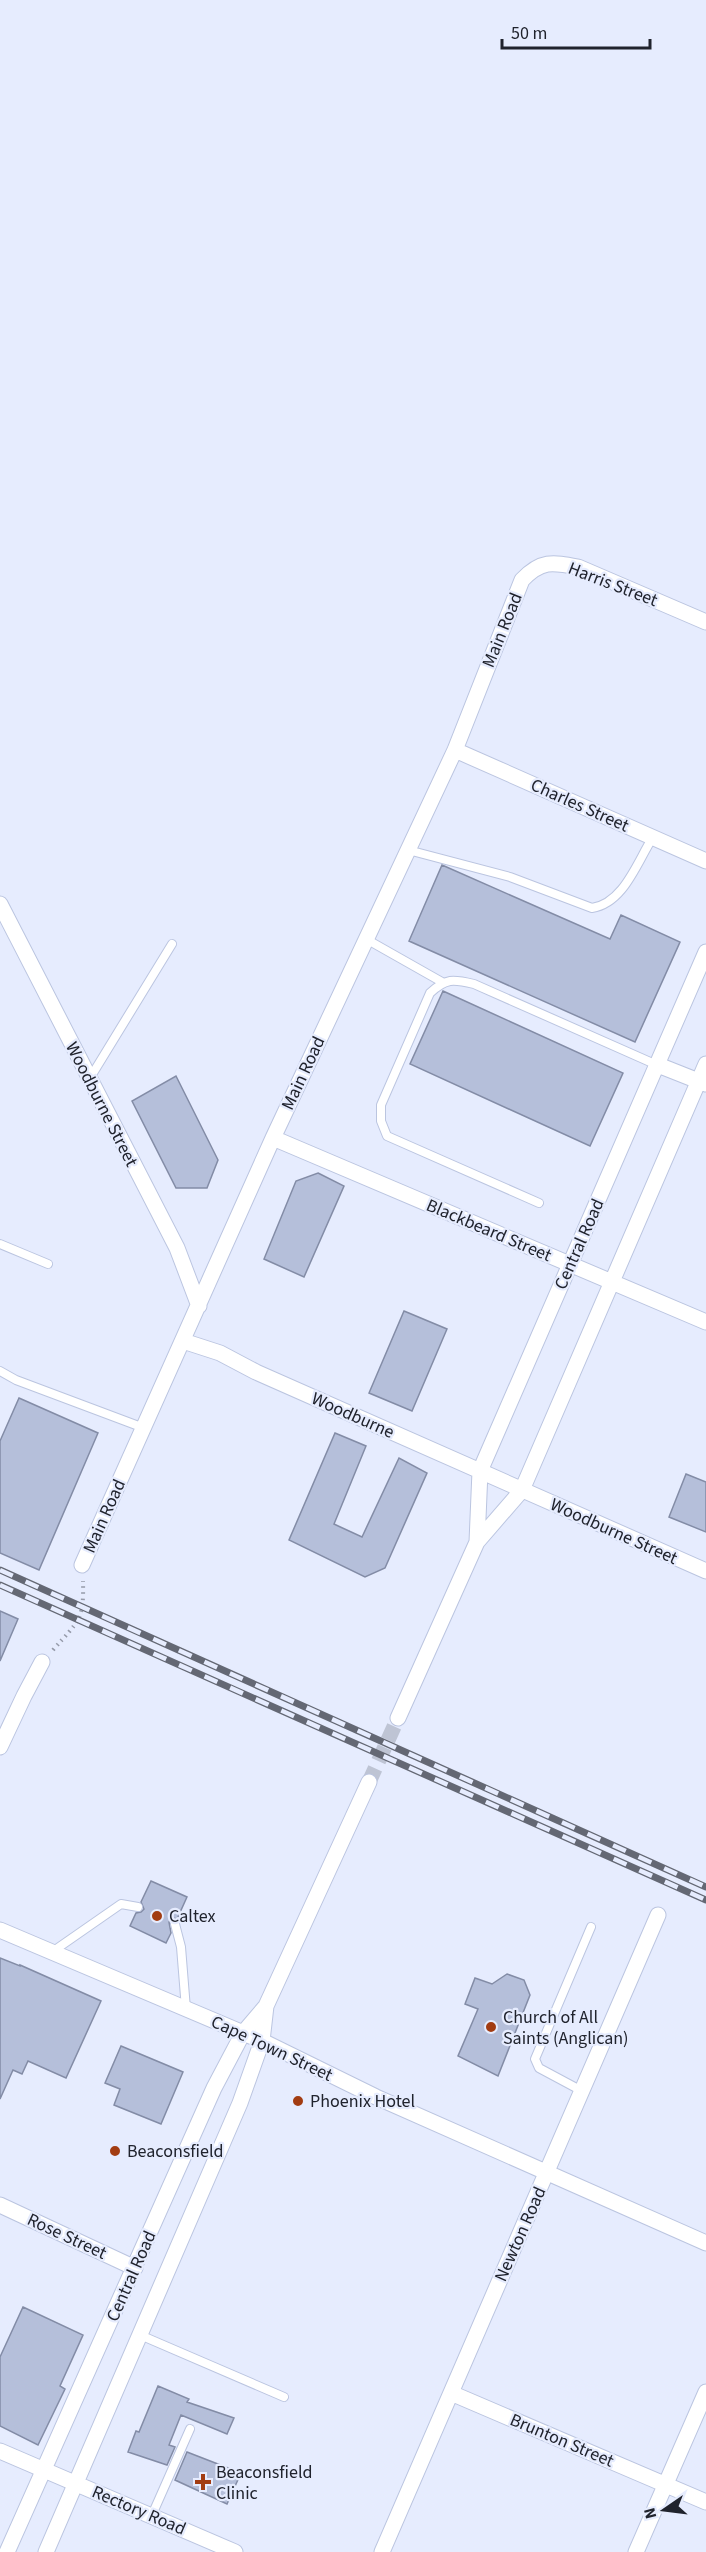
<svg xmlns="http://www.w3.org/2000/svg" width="706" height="2552" font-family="'Source Sans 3',sans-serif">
<rect width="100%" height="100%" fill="#e6ecfe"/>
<!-- building -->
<path fill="#b5bfda" stroke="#838ca6" stroke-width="1.5" d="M442 865 610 939 621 915 680 942 635 1042 409 941Z
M443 991 623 1073 590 1146 410 1064Z
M176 1076 218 1160 207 1188H176L132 1101Z
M318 1173 344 1186 304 1277 264 1259 296 1181Z
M404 1311 447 1329 412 1411 369 1393Z
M19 1398 98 1433 39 1570 0 1553V1441Z
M335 1433 366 1446 334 1524 362 1537 399 1458 427 1473 385 1568 365 1577 289 1540Z
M686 1474 706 1482V1532L669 1517Z
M0 1611 18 1619 0 1661Z
M151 1881 187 1897 177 1919 173 1918 169 1922 171 1933 166 1943 130 1926 136 1913 141 1912 144 1909 141 1902Z
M0 1958 20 1966V1965L101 2001 66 2078 28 2061 22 2074 13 2070 0 2099Z
M507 1974 524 1980 530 1995 498 2076 458 2056 478 2009 465 2004 475 1978 492 1984Z
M121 2046 183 2072 161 2124 114 2105 120 2089 105 2083Z
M23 2307 83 2335 60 2386 65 2389 38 2445 0 2426V2357Z
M158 2386 189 2399 187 2402 234 2418 227 2434 181 2415 169 2445 175 2447 167 2465 128 2452 136 2431 139 2432Z
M187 2452 241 2473 227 2504 175 2480Z"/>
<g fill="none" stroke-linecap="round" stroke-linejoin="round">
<!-- street-tunnel -->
<path stroke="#bec4d4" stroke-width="15" stroke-dasharray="15 8" stroke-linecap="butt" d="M369 1782 398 1718"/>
<defs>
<path id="lane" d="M408 850 510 877 592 908C624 903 637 862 653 837
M366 939 442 982
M90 1078 172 944
M539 1203 387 1136 381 1121V1105L430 993C446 978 453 979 474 984L657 1065
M0 1244 48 1264
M0 1371 16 1380 144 1428
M175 1924 181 1947 186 2009
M52 1952 121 1904 138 1907
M582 2091 539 2068 535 2059 591 1927
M140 2335 284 2397
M152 2515 190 2429"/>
<path id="street" d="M455 750 706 861
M0 904 177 1248 199 1306
M658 1065 706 1084
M273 1138 706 1322
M183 1341 220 1353 256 1372 706 1571
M477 1542 480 1471 706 952
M82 1565 273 1138 455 750 522 580C541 560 552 562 578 567L706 622
M398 1718 477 1542 522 1490 706 1064
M0 1747 24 1696 42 1662
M0 1930 262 2041 376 2097 706 2243
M0 2205 135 2268
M451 2393 706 2502
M0 2451 235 2552
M7 2552 214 2088 243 2033 266 2006 369 1782
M46 2552 240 2103 262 2041 266 2006
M382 2552 658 1915
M636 2552 706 2392"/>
</defs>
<!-- lane casing -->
<use href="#lane" stroke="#bbc5e0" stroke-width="10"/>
<!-- street casing -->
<use href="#street" stroke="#bbc5e0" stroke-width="17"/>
<!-- path -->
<path stroke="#959aa9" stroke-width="4" stroke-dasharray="1.5 4.5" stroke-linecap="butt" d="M53 1650C79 1620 84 1621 83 1581"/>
<!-- lane -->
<use href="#lane" stroke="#fff" stroke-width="8"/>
<!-- street -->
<use href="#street" stroke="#fff" stroke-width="15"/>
<defs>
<path id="rail" d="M0 1570 706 1887
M0 1585 706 1900"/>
</defs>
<!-- rail casing -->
<use href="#rail" stroke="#646874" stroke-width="7"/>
<!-- rail -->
<use href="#rail" stroke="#e6ecfe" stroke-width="4.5" stroke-dasharray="14" stroke-linecap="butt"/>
</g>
<!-- markers -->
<g fill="#a23c12" stroke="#e6ecfe" stroke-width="2">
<circle cx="157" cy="1916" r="6"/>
<circle cx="491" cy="2027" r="6"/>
<circle cx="298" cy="2101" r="6"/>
<circle cx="115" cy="2151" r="6"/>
<path d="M200 2473h6v6h6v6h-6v6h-6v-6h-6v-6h6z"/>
</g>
<g text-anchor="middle" stroke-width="4.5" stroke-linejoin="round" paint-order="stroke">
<!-- street labels -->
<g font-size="18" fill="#20232d" stroke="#e6ecfe">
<text transform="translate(613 584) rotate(21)" y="6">Harris Street</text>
<text transform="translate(502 630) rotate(-68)" y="6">Main Road</text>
<text transform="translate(580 805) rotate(24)" y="6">Charles Street</text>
<text transform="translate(303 1073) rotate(-65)" y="6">Main Road</text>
<text transform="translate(102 1104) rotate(63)" y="6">Woodburne Street</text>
<text transform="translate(489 1230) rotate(23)" y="6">Blackbeard Street</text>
<text transform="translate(579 1244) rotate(-66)" y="6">Central Road</text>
<text transform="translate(353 1415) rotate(24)" y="6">Woodburne</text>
<text transform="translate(104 1516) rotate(-66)" y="6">Main Road</text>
<text transform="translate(614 1531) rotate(24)" y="6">Woodburne Street</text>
<text transform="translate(272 2048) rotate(25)" y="6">Cape Town Street</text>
<text transform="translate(520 2234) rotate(-66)" y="6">Newton Road</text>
<text transform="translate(67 2236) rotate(25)" y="6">Rose Street</text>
<text transform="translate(131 2276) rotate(-66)" y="6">Central Road</text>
<text transform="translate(562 2440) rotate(23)" y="6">Brunton Street</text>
<text transform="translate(139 2510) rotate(23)" y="6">Rectory Road</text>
</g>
<!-- poi labels -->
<g font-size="18" fill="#20232d" stroke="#e6ecfe" text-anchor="start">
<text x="169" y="1922">Caltex</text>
<text x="503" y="2023">Church of All<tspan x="503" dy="21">Saints (Anglican)</tspan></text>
<text x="310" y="2107">Phoenix Hotel</text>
<text x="127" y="2157">Beaconsfield</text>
<text x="216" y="2478">Beaconsfield<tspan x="216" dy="21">Clinic</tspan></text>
</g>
</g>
<!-- north arrow -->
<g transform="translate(664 2510) rotate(256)" stroke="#e6ecfe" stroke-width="4.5" paint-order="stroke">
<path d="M0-4.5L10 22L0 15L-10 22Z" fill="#20232d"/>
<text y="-9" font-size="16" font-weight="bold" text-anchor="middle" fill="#20232d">N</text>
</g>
<!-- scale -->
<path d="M502 39v9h148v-9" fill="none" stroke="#20232d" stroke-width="3"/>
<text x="511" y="39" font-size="18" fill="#20232d" stroke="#e6ecfe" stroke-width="4.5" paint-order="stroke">50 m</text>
</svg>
